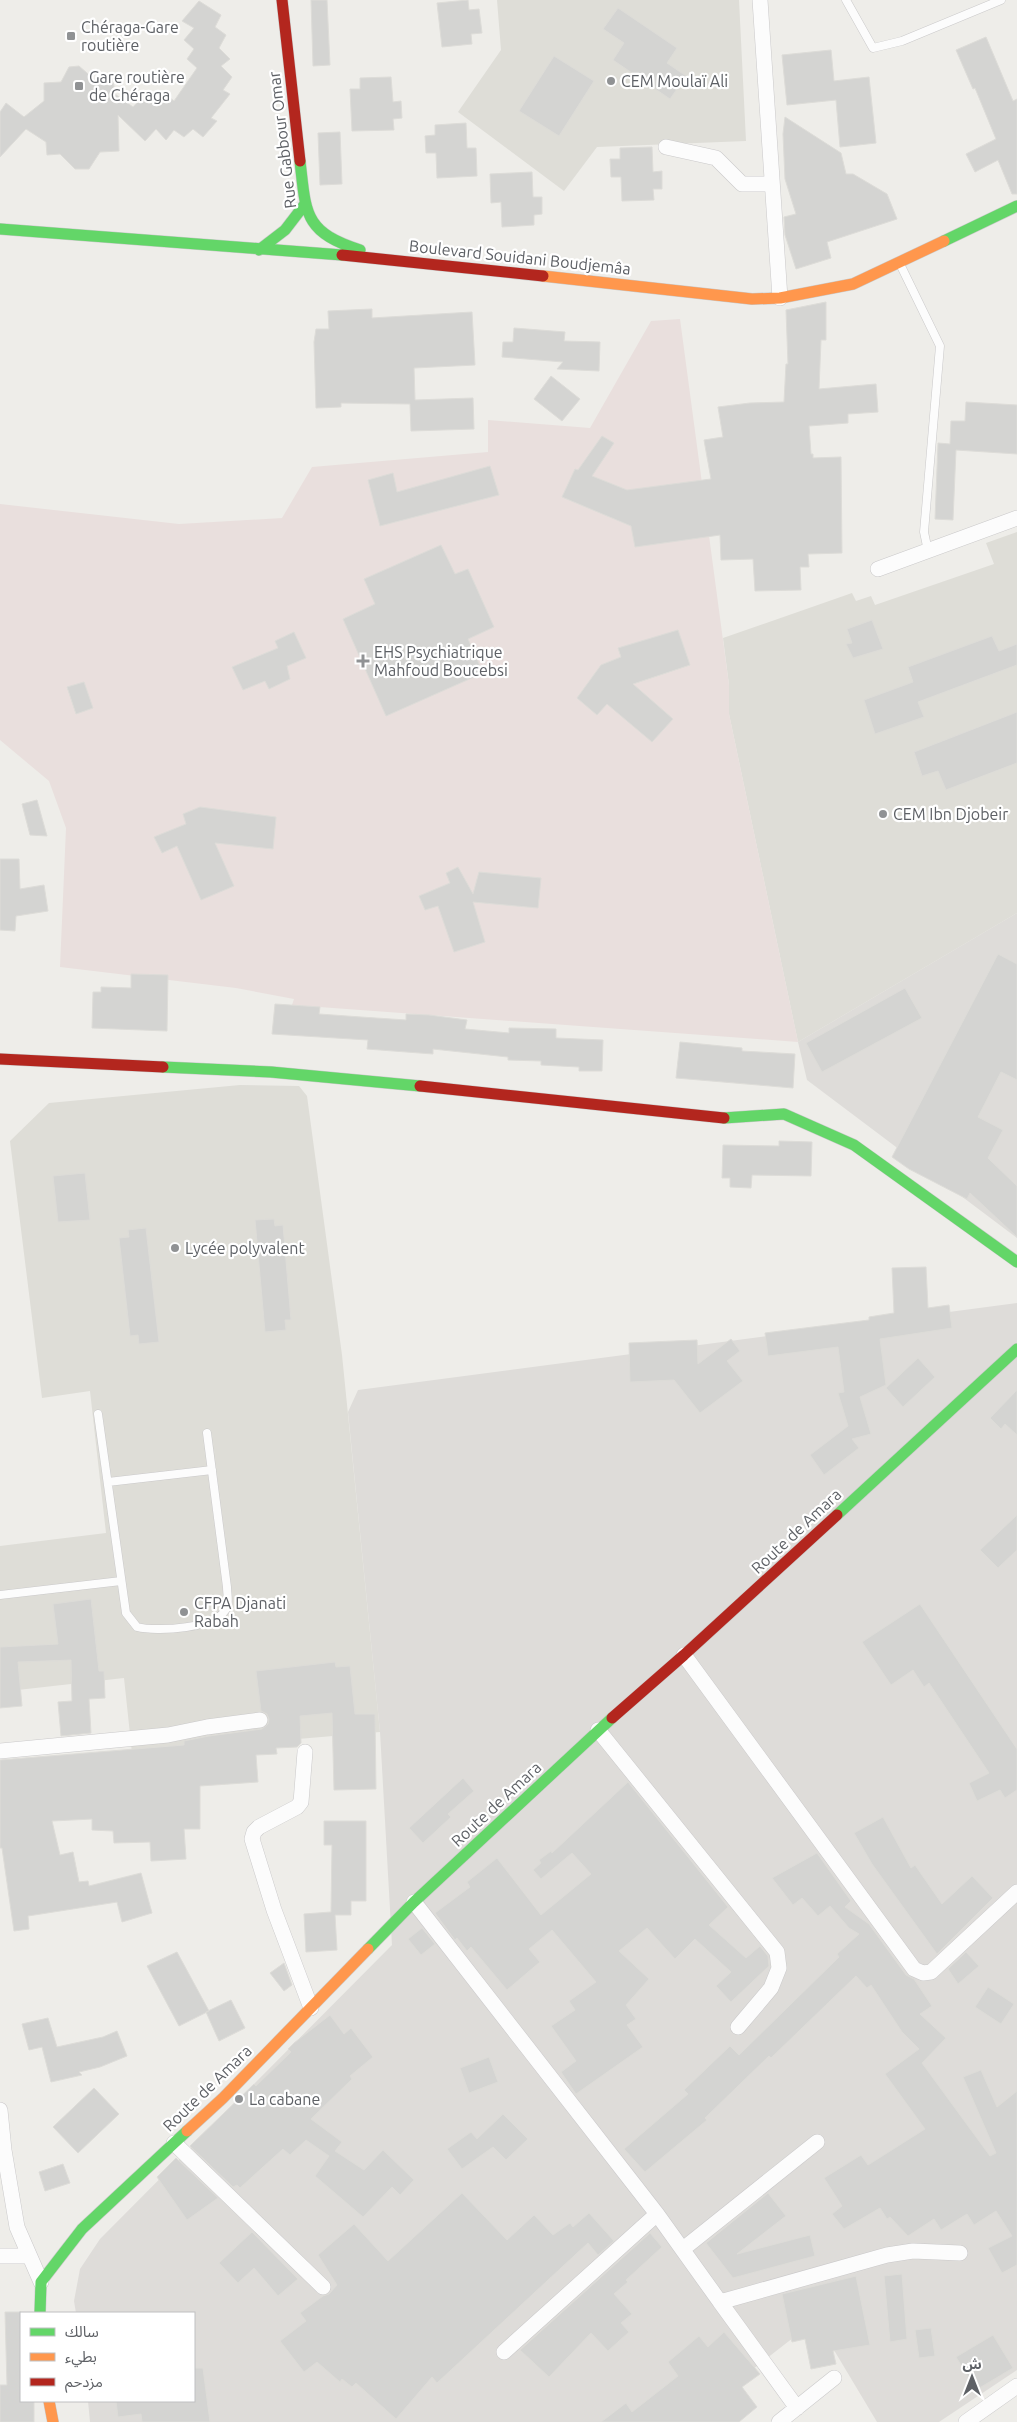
<svg xmlns="http://www.w3.org/2000/svg" width="1017" height="2422" font-family="Ubuntu,'Noto Sans Arabic',sans-serif">
<rect width="100%" height="100%" fill="#eeede9"/>
<!-- industrial -->
<path fill="#dedcd9" d="M1017 913V1238L807 1080 798 1042Z
M1017 1303V2370L939 2422H877L816 2320 685 2422H90L88 2401H194V2313H76L74 2301 80 2269 100 2239 392 1945 380 1732 348 1412 358 1390Z"/>
<!-- education -->
<path fill="#deddd7" d="M497 0H739L746 141 597 147 564 191 458 112 501 50Z
M1017 532V913L798 1042 729 714V685L723 638 852 593 856 601 871 596 875 605 994 564 986 543Z
M240 1085 299 1086 307 1096 342 1355 380 1732 132 1753 124 1678 0 1692V1546L106 1533 90 1391 42 1398 10 1141 49 1103Z"/>
<!-- medical -->
<path fill="#e9dfdd" d="M680 319 729 685V714L798 1042 292 1005 294 999 236 988 60 967 66 828 49 781 0 740V504L179 524 282 518 312 467 488 452V420L590 428 651 321Z"/>
<!-- building -->
<path fill="#d4d4d2" stroke="#dddcd8" d="M311 0H327L330 65 313 66Z
M468 0 469 10 479 9 482 33 471 34 472 44 442 47 437 3Z
M199 1 221 15 215 27 226 35 219 48 230 59 221 66 232 77 223 90 230 94 211 118 217 121 203 137 193 129 184 137 174 130 166 140 156 129 145 141 118 115 119 151 100 152 89 169H75L60 154 47 155 46 142 26 129 0 157V112L6 103 24 117 44 101V83L61 82 69 67 79 66 95 80 113 79 115 94 133 107 143 96 156 103 164 93 174 101 197 68 187 59 194 49 184 40 194 28 182 21Z
M618 8 677 48 667 63 686 76 670 99 613 60 624 43 603 29Z
M986 37 1013 101 1017 99V194H1012L998 160 975 172 966 154 996 139 975 88 973 89 956 50Z
M831 50 834 81 869 77 876 143 840 147 836 100 787 105 782 55Z
M554 56 594 81 559 136 519 111Z
M391 77 393 102 401 101 402 118 393 119 394 130 352 131 350 89H360V78Z
M785 117 841 153 846 174H853L887 194 897 219 827 242 831 258 796 269 785 235 784 217 796 214 785 179 783 134Z
M466 123 467 148H476L477 176 437 178 436 153H426L425 136 435 135V125Z
M340 132 342 184 320 185 318 133Z
M652 147 653 172 662 171V189H653L654 200 622 201 621 177H611L610 159H620V148Z
M532 172 533 197H542V214L534 215V225L502 227 501 202 491 203 490 174Z
M826 302V340H821L819 389 876 384 878 412 848 414V423L809 426 811 454H813V458L841 457 842 553 808 554 809 567H800L801 590 755 591 753 559 721 560 720 535 635 547 631 526 562 497 575 469 578 470 602 436 614 443 592 476 627 490 711 479 704 440 723 437 718 407 750 403 784 402 786 364H788L786 310Z
M372 309V318L472 312 475 365 414 368 415 400 473 398 474 429 411 431 410 404 341 403V407L316 408 314 342 316 329H329L328 311Z
M514 328 565 332 564 341 600 342 599 371 557 369 563 362 502 357 503 342H513Z
M551 376 580 399 562 421 534 399Z
M966 402 1017 405V454L956 450 953 520 935 519 938 443 950 444 951 421H965Z
M490 466 499 495 380 526 368 480 393 473 397 492Z
M441 545 455 574 468 569 494 627 468 639 483 673 386 716 343 619 375 604 364 579Z
M872 620 883 649 853 658 846 644 852 643 847 629Z
M678 630 690 665 633 684 673 719 652 742 607 704 597 715 577 698 601 665 621 657 618 648Z
M294 632 306 658 287 666 290 679 269 689 265 681 243 690 232 667 278 648 275 641Z
M992 636 999 651 1017 644V665L918 702 924 717 875 734 864 700 913 682 908 667Z
M84 682 93 708 76 714 67 687Z
M1017 712V763L946 790 938 771 922 776 914 752Z
M37 800 47 836 30 835 22 804Z
M200 807 276 817 273 849 215 843 234 886 201 900 177 846 162 853 154 837 186 824 183 814Z
M0 859H19L20 889 44 885 48 911 16 916 15 931 0 930Z
M458 867 473 894 479 872 541 878 538 908 473 902 485 942 454 952 438 906 425 910 419 896 450 883 446 873Z
M998 954 1017 964V1080L1001 1072 978 1117 1003 1130 988 1158 1017 1186V1237L970 1193 967 1199 909 1169 892 1157Z
M131 974 168 975 167 1031 92 1028 93 992H101V987L131 988Z
M905 988 922 1018 822 1072 806 1043Z
M275 1004 320 1007 319 1014 361 1017 406 1020V1014L429 1015 467 1020 465 1029 509 1033V1028L556 1029V1038L603 1040 602 1071H579V1067L541 1065V1061L508 1060V1057L433 1049V1054L367 1049 368 1040 272 1034Z
M680 1042 742 1048V1051L795 1054 793 1088 676 1078Z
M779 1141 812 1142 811 1176 752 1175 751 1188 730 1187V1178H722L723 1145 779 1146Z
M85 1173 90 1220 58 1222 53 1176Z
M274 1219 275 1226 283 1225 291 1320H285L286 1330 265 1332 255 1220Z
M146 1228 159 1342 139 1344 138 1335 130 1336 119 1238 129 1237 128 1230Z
M926 1267 928 1308 949 1305 952 1328 880 1339 886 1385 860 1397 871 1434 852 1439 859 1448 824 1475 810 1455 848 1426 838 1393 844 1392 838 1347 768 1356 765 1333 869 1320V1317L894 1313 892 1268Z
M731 1339 740 1351 727 1361 743 1381 700 1413 674 1380 630 1382 629 1343 697 1340 698 1364Z
M918 1358 935 1377 903 1407 886 1388Z
M1017 1390V1435L1005 1424 1001 1429 990 1418Z
M1017 1515V1550L998 1568 980 1550Z
M91 1599 99 1671H104L105 1698 89 1699 91 1733 61 1736 58 1702 72 1701 71 1660 18 1662 22 1706 0 1708V1647L58 1644 53 1604Z
M920 1604 1017 1749V1790L1005 1798 1000 1790 977 1801 969 1783 989 1773 929 1683 924 1687 913 1670 891 1685 862 1642Z
M335 1662 336 1667 350 1666 355 1714H375L376 1789 334 1790 332 1713 300 1716 301 1743 297 1747 276 1748 277 1754 256 1755 258 1782 200 1786V1829H184L186 1859 151 1861 150 1842 114 1843 113 1831 92 1830V1819L52 1821 60 1855 73 1852 79 1882 88 1881 89 1886 141 1873 152 1913 122 1922 117 1902 28 1916 29 1929 14 1931 2 1848H0V1760L184 1745V1741L209 1736 262 1729 268 1724 269 1719 267 1714 261 1711 256 1671Z
M463 1778 474 1791 448 1814 451 1817 423 1843 409 1828Z
M628 1782 728 1907 709 1925 746 1958 760 1946 768 1956 769 1966 731 2002 716 1986 731 1972 695 1939 675 1959 647 1928 619 1951 649 1979 626 2005 636 2019 627 2025 643 2047 576 2094 561 2072 576 2061 551 2026 575 2010 569 2001 596 1982 552 1930 529 1949 540 1962 507 1990 471 1947 467 1951 457 1938 455 1940 435 1913 470 1887 467 1882 497 1858 541 1915 591 1874 572 1853 541 1879 533 1870 541 1863 539 1860 551 1851 552 1853Z
M883 1817 911 1868 915 1865 942 1904 972 1876 993 1898 937 1954 872 1864 854 1833Z
M324 1821H366V1901H351V1915H335L337 1950 306 1952 304 1914 331 1912 332 1845H324Z
M817 1853 851 1901 845 1907 869 1924 906 1975 914 1979 932 2006 920 2014 946 2038 922 2063 990 2156 996 2153 963 2077 981 2070 997 2107 1017 2091V2265L1002 2273 988 2248 1012 2236 996 2211 974 2225 967 2214 941 2230 934 2219 908 2236 890 2217 887 2219 880 2208 844 2229 832 2214 842 2206 824 2178 861 2155 868 2165 925 2129 885 2074 919 2049 902 2032 871 1985 867 1988 856 1976 771 2058 769 2056 705 2118 707 2120 645 2172 624 2149 688 2094 684 2090 730 2046 739 2055 839 1957 837 1954 859 1934 849 1928 830 1906 818 1916 802 1898 793 1905 772 1878Z
M422 1928 435 1944 421 1955 408 1939Z
M177 1952 209 2011 179 2026 147 1966Z
M966 1952 979 1966 958 1984 948 1969Z
M284 1963 292 1985 284 1991 270 1973Z
M988 1987 1014 2004 1001 2024 975 2007Z
M231 2000 245 2028 219 2041 206 2012Z
M330 2015 344 2034 351 2028 373 2057 350 2076 352 2079 311 2119 342 2142 335 2151 364 2170 383 2150 414 2180 400 2195 392 2187 363 2217 315 2176 329 2156 306 2140 290 2155 283 2149 240 2188 237 2185 233 2187 190 2146 254 2084 256 2086 291 2052 288 2049 294 2043Z
M48 2018 57 2047 103 2037 117 2031 127 2056 100 2067 79 2072 82 2075 51 2082 42 2047 29 2050 22 2024Z
M489 2057 498 2082 469 2093 460 2068Z
M94 2088 119 2114 78 2153 53 2127Z
M503 2114 528 2139 506 2160 493 2147 462 2169 447 2149 471 2132 477 2139Z
M176 2158 218 2198 187 2220 157 2177Z
M63 2164 70 2183 45 2191 39 2172Z
M462 2193 507 2240 534 2215 553 2235 570 2223 573 2227 589 2213 614 2241 598 2255 588 2243 437 2383 432 2377 396 2419 356 2383 352 2387 342 2379 340 2382 317 2362 304 2372 280 2341 306 2321 300 2313 323 2296 329 2294 337 2285 318 2255 354 2224 388 2261Z
M768 2193 786 2216 737 2254 810 2235 815 2256 733 2278 706 2243Z
M252 2232 298 2279 278 2296 254 2268 238 2283 219 2263Z
M650 2233 662 2247 626 2280 628 2282 614 2294 632 2314 621 2323 629 2332 608 2351 591 2333 549 2377 520 2350Z
M902 2274 907 2339 890 2342 884 2276Z
M856 2276 870 2345 833 2351 836 2364 811 2369 805 2339 792 2342 782 2294Z
M5 2312H21V2401H34V2422H0V2385H7Z
M931 2328 935 2356 919 2358 915 2330Z
M724 2332 760 2374 742 2387 757 2407 739 2422H601L626 2403 632 2412 678 2376 668 2362 699 2336 708 2347Z
M993 2335 1013 2368 976 2390 956 2357Z
M194 2368H203L210 2422H142L141 2414 118 2417 116 2401H194Z"/>
<g fill="none" stroke-linecap="round" stroke-linejoin="round">
<defs>
<path id="lane" d="M846 0 873 48 902 41 1001 0
M900 264 940 346 924 532 928 551
M98 1414 126 1613 137 1627C156 1632 219 1629 227 1607 229 1601 227 1593 227 1587L207 1433
M108 1482 212 1470
M0 1595 121 1581"/>
<path id="street" d="M760 0 780 298
M666 147 716 158 742 184H772
M878 569 1017 518
M684 1655 914 1969 923 1973 931 1972 1017 1892
M598 1730 777 1952 779 1968 771 1988 738 2027
M0 1751 168 1735 207 1727 260 1720
M305 1752 301 1802 297 1807 259 1827 254 1832 252 1839 274 1910 311 2008
M414 1902 657 2214 720 2302 887 2255 913 2251 960 2253
M0 2110 4 2150 17 2227 41 2282
M174 2143 323 2287
M683 2249 817 2142
M0 2256H29
M720 2302 797 2408
M504 2352 657 2214
M779 2422 834 2378
M966 2422 1017 2386"/>
<path id="fast" d="M300 161C306 214 304 232 360 250
M0 229 342 255
M944 241 1017 206
M259 250 285 230 305 204
M163 1067 271 1072 420 1086
M724 1118 784 1114 854 1145 1017 1262
M837 1515 1017 1349
M368 1949 414 1902 612 1718
M40 2313 41 2282 82 2229 187 2131"/>
<path id="slow" d="M543 276 752 299 780 298 853 284 944 241
M187 2131 223 2098 368 1949
M49 2401 53 2422"/>
<path id="jam" d="M282 0 300 161
M342 255 543 276
M0 1059 163 1067
M420 1086 724 1118
M612 1718 684 1655 837 1515"/>
</defs>
<!-- lane casing -->
<use href="#lane" stroke="#cac9ca" stroke-width="9"/>
<!-- street casing -->
<use href="#street" stroke="#cac9ca" stroke-width="16"/>
<!-- fast casing -->
<use href="#fast" stroke="#c9c9c9" stroke-width="12"/>
<!-- slow casing -->
<use href="#slow" stroke="#c9c9c9" stroke-width="12"/>
<!-- jam casing -->
<use href="#jam" stroke="#c9c9c9" stroke-width="12"/>
<!-- lane -->
<use href="#lane" stroke="#fcfcfc" stroke-width="8"/>
<!-- street -->
<use href="#street" stroke="#fcfcfc" stroke-width="15"/>
<!-- fast -->
<use href="#fast" stroke="#63d668" stroke-width="11"/>
<!-- slow -->
<use href="#slow" stroke="#ff974d" stroke-width="11"/>
<!-- jam -->
<use href="#jam" stroke="#b3261e" stroke-width="11"/>
</g>
<!-- markers -->
<g fill="#909294" stroke="#fff" stroke-width="2">
<rect x="66" y="31" width="10" height="10" rx="2.5"/>
<circle cx="611" cy="81" r="5"/>
<rect x="74" y="81" width="10" height="10" rx="2.5"/>
<path d="M360.5 653.5h5v5h5v5h-5v5h-5v-5h-5v-5h5z"/>
<circle cx="883" cy="814" r="5"/>
<circle cx="175" cy="1248" r="5"/>
<circle cx="184" cy="1612" r="5"/>
<circle cx="239" cy="2099" r="5"/>
</g>
<g text-anchor="middle" stroke-width="4.5" stroke-linejoin="round" paint-order="stroke">
<!-- poi labels -->
<g font-size="16" fill="#5e6166" stroke="#fff" text-anchor="start">
<text x="81" y="33">Chéraga-Gare<tspan x="81" dy="18">routière</tspan></text>
<text x="89" y="83">Gare routière<tspan x="89" dy="18">de Chéraga</tspan></text>
<text x="621" y="87">CEM Moulaï Ali</text>
<text x="374" y="658">EHS Psychiatrique<tspan x="374" dy="18">Mahfoud Boucebsi</tspan></text>
<text x="893" y="820">CEM Ibn Djobeir</text>
<text x="185" y="1254">Lycée polyvalent</text>
<text x="194" y="1609">CFPA Djanati<tspan x="194" dy="18">Rabah</tspan></text>
<text x="249" y="2105">La cabane</text>
</g>
<!-- street labels -->
<g font-size="16" fill="#5e6166" stroke="#fff">
<text transform="translate(282 140) rotate(-97)" y="6">Rue Gabbour Omar</text>
<text transform="translate(520 257) rotate(6)" y="6">Boulevard Souidani Boudjemâa</text>
<text transform="translate(796 1531) rotate(-43)" y="6">Route de Amara</text>
<text transform="translate(496 1804) rotate(-43)" y="6">Route de Amara</text>
<text transform="translate(207 2088) rotate(-44)" y="6">Route de Amara</text>
</g>
</g>
<!-- legend -->
<rect x="20" y="2312" width="175" height="90" fill="#ffffff" stroke="#bfc0c2"/>
<rect x="30" y="2328" width="25" height="8" fill="#63d668" stroke="#bfc0c2"/>
<text x="65" y="2337" font-size="15" fill="#5e6166">سالك</text>
<rect x="30" y="2353" width="25" height="8" fill="#ff974d" stroke="#bfc0c2"/>
<text x="65" y="2362" font-size="15" fill="#5e6166">بطيء</text>
<rect x="30" y="2378" width="25" height="8" fill="#b3261e" stroke="#bfc0c2"/>
<text x="65" y="2387" font-size="15" fill="#5e6166">مزدحم</text>
<!-- north arrow -->
<g transform="translate(972 2377)" stroke="#ffffff" stroke-width="4" paint-order="stroke">
<path d="M0-4L9 19L0 12L-9 19Z" fill="#5e6166"/>
<text y="-8" font-size="14" font-weight="bold" text-anchor="middle" fill="#5e6166">ش</text>
</g>
</svg>
